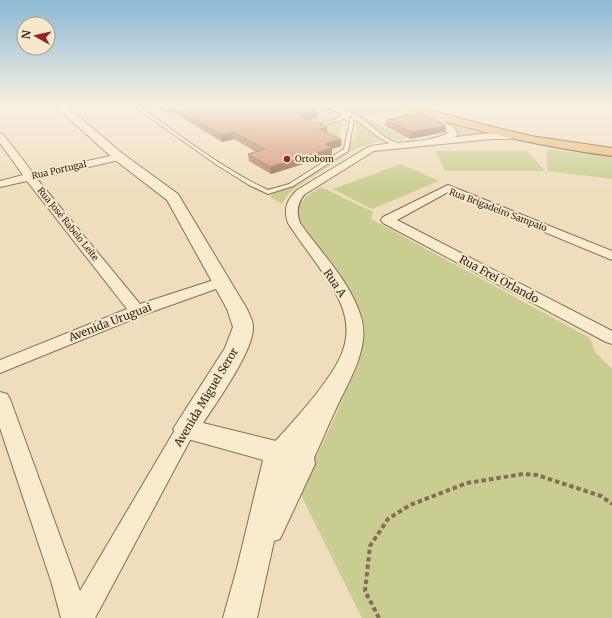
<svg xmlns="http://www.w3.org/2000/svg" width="612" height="618" font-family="Merriweather,serif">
<rect width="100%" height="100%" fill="#efddbc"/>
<!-- green -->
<path fill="#c9cd90" d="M344 105H379L395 110 364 117 407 139 398 140 387 137 360 116 348 110Z
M326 107 339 113 341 117 311 126 303 122 319 118 306 112Z
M355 120H357L380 140 379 141 357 148 295 188 288 194 282 204 270 197 272 194 291 187 348 151 350 142H355L357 123 354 122Z
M440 120 491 134 451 138 454 136Z
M343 121 346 122H342L338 139 343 140 341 146 320 136 316 128Z
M547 149 612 157V179L547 171Z
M435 151H527L545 171H445Z
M401 164 439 181 372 209 333 189Z
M321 187 373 212 371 219 590 338 595 352 612 369V618H362L299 491C315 460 330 429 344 396 353 374 363 354 363 329L297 215C298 200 309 194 321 187Z"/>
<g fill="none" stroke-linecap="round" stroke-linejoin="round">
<defs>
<path id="service" d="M132 105H137C179 134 221 168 268 190L289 184 344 149 350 121 344 119 313 128 311 127 342 117 340 113 323 105H329L347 111 360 117 386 138 401 145C391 150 366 127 357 120H354L348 151 293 186 268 194 249 185 217 165ZM351 116 354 118H347Z"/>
<path id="minor" d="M396 105H405L415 111 443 121 455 129 458 134 455 137C466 136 507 129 515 136L510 139H491L374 151 305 194C297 203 296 212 300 223 321 253 350 281 361 317 371 348 347 384 335 411 326 430 319 448 310 466L302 469 294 466 291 460 300 442C291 453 286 463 271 458L268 452 271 446C287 428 303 411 317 393 338 365 356 341 341 304 328 275 305 250 288 223 283 209 287 200 297 190L368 147C394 140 423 145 448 133 434 119 410 120 396 105Z
M0 133 3 134 33 173 119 154 123 155 124 157 123 159 37 179 140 304 217 279 222 278 227 279 229 282 227 285 143 315 0 373V360L127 309 27 181 0 187V181L23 175 0 143Z
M448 185 612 251V260L448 192 397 220 612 331V344L606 342 383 223 381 220 383 217Z
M0 392 7 394 10 399 80 591 179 423 186 421 193 423 196 429 95 618H61L51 581 0 428Z"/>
<path id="tertiary" d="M54 105H65L123 154 178 194 247 309C249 314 253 320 253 327 254 350 217 402 203 423L276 441C296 434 314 441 315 464L280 539 274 541 257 618H223L237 568 263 460 177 436 173 429 225 348 233 327 227 309 167 200 115 160Z"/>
<path id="trunk" d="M394 105H412L481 124 531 136 612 148V156C538 147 467 129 396 107Z"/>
</defs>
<!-- service casing -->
<use href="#service" stroke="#876d55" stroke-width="2"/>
<!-- minor casing -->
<use href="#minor" stroke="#876d55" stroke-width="2"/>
<!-- tertiary casing -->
<use href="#tertiary" stroke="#876d55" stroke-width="2"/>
<!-- trunk casing -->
<use href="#trunk" stroke="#543b2a" stroke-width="2"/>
<!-- path -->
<path stroke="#876d55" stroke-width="4" stroke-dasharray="4.5 3" stroke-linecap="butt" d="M379 618 365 591 370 546 388 519 410 505 467 483 523 474 537 475 601 496 612 504"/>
<!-- service -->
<use href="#service" fill="#faebcf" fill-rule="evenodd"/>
<!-- minor -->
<use href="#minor" fill="#faebcf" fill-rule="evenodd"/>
<!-- tertiary -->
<use href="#tertiary" fill="#faebcf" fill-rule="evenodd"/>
<!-- trunk -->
<use href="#trunk" fill="#ecb46c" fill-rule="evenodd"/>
</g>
<!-- wall -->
<path fill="#b27e60" d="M153 105H318V109L314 110 318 111V118L309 120 313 123 327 127V133L341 146 332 149V155L271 174 249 161 248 154 256 152 234 139 222 142 173 112 167 114Z
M386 120 446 126 445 132 410 139 385 126Z"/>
<!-- shaded-wall -->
<path fill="#91674e" d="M305 105H318V109L305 112Z
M172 106 173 112 167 114 166 107Z
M318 111V118L301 122V115Z
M446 126 445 132 410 139 411 132Z
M327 127V134L319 129Z
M233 132 234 139 222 142 221 135Z
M341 139V146L332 149V155L271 174 270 167 325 144Z"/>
<!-- building -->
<path fill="#cf9370" stroke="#91674e" d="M163 105H306H305L318 111 301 115 313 123 316 122 327 127 319 129 341 139 325 144 332 148 270 167 248 154 265 149 233 132 221 135 172 106 166 107Z
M419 113 439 121 446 126 411 132 386 120Z"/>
<!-- sky -->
<linearGradient id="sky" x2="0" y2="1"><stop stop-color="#8bb9d4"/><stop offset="0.55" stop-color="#f8f0e1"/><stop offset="1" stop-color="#f8f0e1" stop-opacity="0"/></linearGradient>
<rect width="612" height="192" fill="url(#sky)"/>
<!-- markers -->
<circle fill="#98232a" stroke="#f6e8cb" stroke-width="1.5" cx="287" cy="159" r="4"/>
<g text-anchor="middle" stroke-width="4" stroke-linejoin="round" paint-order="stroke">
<!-- far-poi labels -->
<g font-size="9" fill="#35261a" stroke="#f6e8cb" text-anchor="start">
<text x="295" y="162">Ortobom</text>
</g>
<!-- far-street labels -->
<g font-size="9" fill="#35261a" stroke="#f6e8cb">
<text transform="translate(59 170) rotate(-13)" y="3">Rua Portugal</text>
<text transform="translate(498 210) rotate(21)" y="3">Rua Brigadeiro Sampaio</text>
<text transform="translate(68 224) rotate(51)" y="3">Rua José Rabelo Leite</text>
</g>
<!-- street labels -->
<g font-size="11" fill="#35261a" stroke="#f6e8cb">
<text transform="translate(499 279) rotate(28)" y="4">Rua Frei Orlando</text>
<text transform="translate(335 283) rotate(56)" y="4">Rua A</text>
<text transform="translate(110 322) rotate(-21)" y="4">Avenida Uruguai</text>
<text transform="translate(206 397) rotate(-59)" y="4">Avenida Miguel Seror</text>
</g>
</g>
<!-- north arrow -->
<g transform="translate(36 36) rotate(278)"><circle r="19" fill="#f6e8cb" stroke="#a99a84"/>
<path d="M0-3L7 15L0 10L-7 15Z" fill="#98232a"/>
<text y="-6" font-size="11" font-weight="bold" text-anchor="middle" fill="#35261a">N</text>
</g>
</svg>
